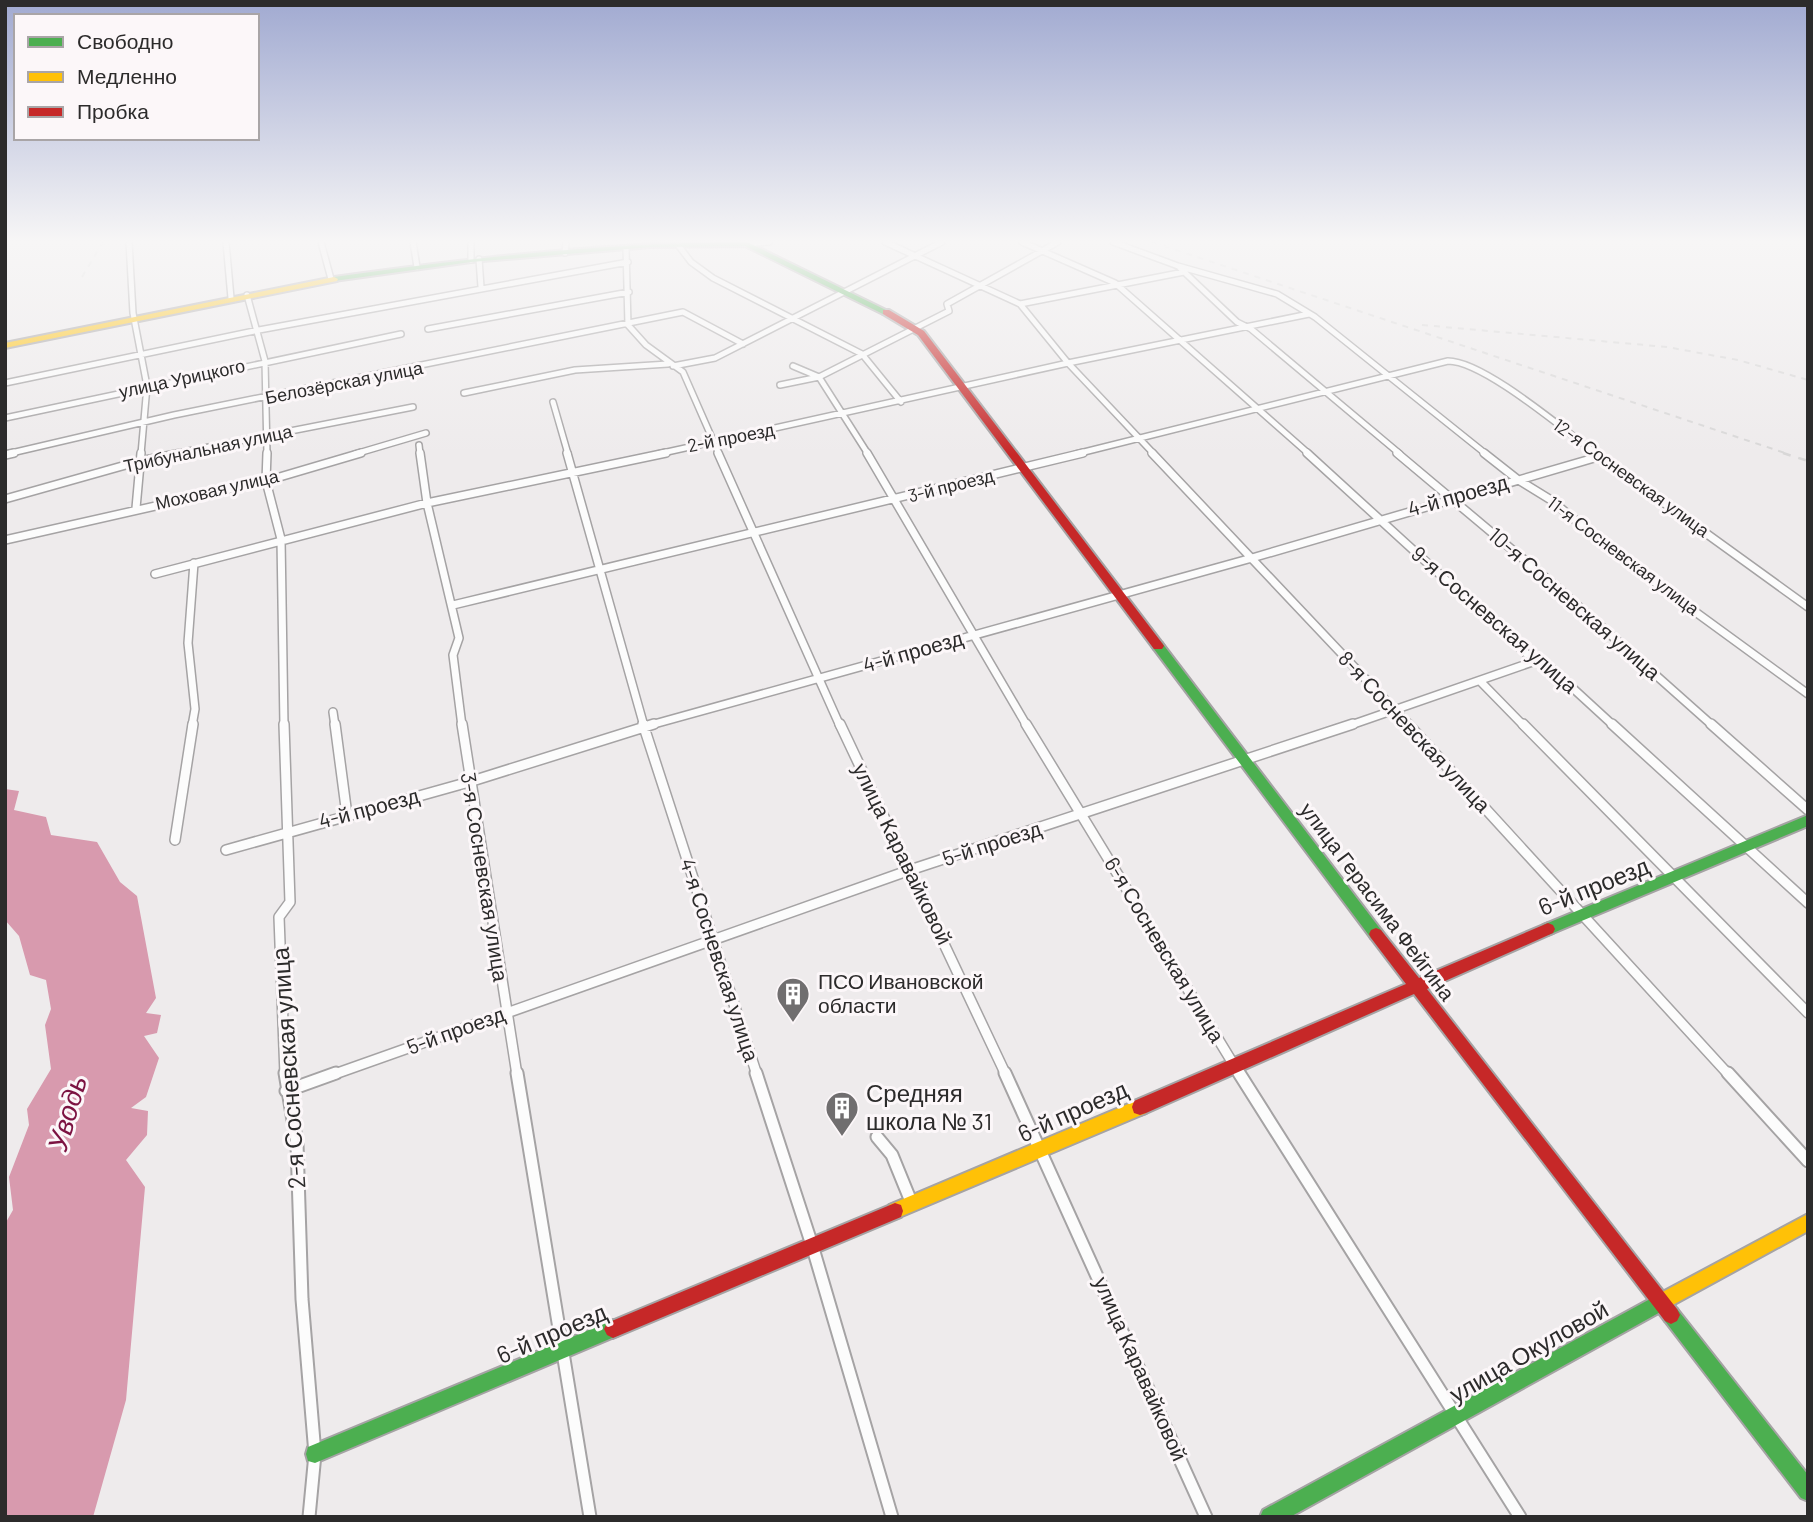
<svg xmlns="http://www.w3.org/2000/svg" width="1813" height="1522" font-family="Barlow,sans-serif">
<rect width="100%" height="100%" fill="#eeebec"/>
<!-- water -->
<path fill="#d89aae" d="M5 789 19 791 14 810 46 817 51 835 97 842 120 882 137 896 156 998 146 1013 161 1015 157 1033 144 1036 159 1058 146 1097 131 1108 148 1111 147 1135 126 1160 145 1187 126 1400 93 1517H5V1224L13 1210 9 1177 29 1125 27 1109 51 1069 45 1025 51 1009 46 980 30 975 19 936 5 920Z"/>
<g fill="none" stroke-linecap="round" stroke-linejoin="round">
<defs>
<path id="street-far3" d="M129 242 133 313 147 386 141 454
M226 242 231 298
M321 242 331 279
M413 242 417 267
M471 242V260
M885 242 1020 304 1068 363 1154 454
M1022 242 1115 283 1309 454
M1113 242 1178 266 1277 294 1315 317 1486 454
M746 244 769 242
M678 245 691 262 713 278 862 354 901 402
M626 248 628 325 646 345 683 372 719 454
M565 253 566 242
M479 259 481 287
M1180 268 1237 322 1251 329 1400 454
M247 295 265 361 267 454
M1020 304 1184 272
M428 329 629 292
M673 366 715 358 942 242
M793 366 819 377
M819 377 868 454
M5 383 259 330 628 262
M780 385 819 377 949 311 947 304 1058 242
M464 393 575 370 668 364
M553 402 568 454
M5 418 401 334
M419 445 420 454
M7 454 174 415 683 312 743 344
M173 454 413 407
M355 454 426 433
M658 454 1068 363 1309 314
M1076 454 1448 361C1484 361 1565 431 1597 454"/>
<path id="street-far2" d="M267 453 266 481 281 539 284 726
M420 453 427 503 459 638 453 655 462 726
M567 453 644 726
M718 453 840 726
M867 453 1027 726
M1152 453 1410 726
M1307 453 1527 654 1541 659 1614 726
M1397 453 1559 589 1713 726
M1484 453 1517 479 1551 500 1616 554 1808 694
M1595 453 1808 607
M5 455 14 453
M5 499 140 461 182 453
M136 508 141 453
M5 540 266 481 361 453
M155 574 427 503 666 453
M453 605 1083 453
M1480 681 1524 726
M333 712 335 726
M192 726 195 709 188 643 194 563
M647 726 1252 558 1601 456
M1348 726 1541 659"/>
<path id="street-far1" d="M284 724 290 902 279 917 285 1075
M335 724 347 815
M462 724 517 1075
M643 724 757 1075
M840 724 1006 1075
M1026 724 1240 1075
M1408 724 1729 1075
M1523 724 1808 1013
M1612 724 1808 903
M1711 724 1808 810
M175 840 193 724
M226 850 469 782 654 724
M332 1075 910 870 1353 724"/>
<path id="street" d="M285 1073 297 1144 302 1299 315 1454 309 1517
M517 1073 590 1517
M756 1073 812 1245 892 1517
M1005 1073 1206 1517
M1239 1073 1520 1517
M1728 1073 1808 1161
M286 1091 336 1073
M877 1137 892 1155 912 1204"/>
<path id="fast" d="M747 242 890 312 883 314 745 246 651 247 471 262 334 281 330 279 334 277C471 258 608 242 747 242Z
M1158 642 1162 643 1381 930 1383 934 1381 938 1376 940 1371 938 1154 649 1152 646Z
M1808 815V826L1553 933 1548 935 1543 933 1541 929 1543 925Z
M1663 1292 1669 1295 1672 1301 1669 1307 1677 1309 1808 1475V1501L1801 1498 1665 1321 1662 1315 1664 1310 1290 1517H1260L1263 1510Z
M613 1320 619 1323 622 1329 619 1335 315 1463 308 1461 306 1454 308 1447Z"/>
<path id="slow" d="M334 277 338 279 337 281 5 348V343Z
M1140 1099 1146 1101 1148 1107 1146 1113 895 1219 889 1217 887 1211 889 1205Z
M1808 1214V1231L1669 1307 1663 1310 1657 1307 1654 1301 1657 1295Z"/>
<path id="jam" d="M883 310H889L924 331 1162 643 1164 646 1162 649H1154L918 335 883 314Z
M1548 923 1553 925 1555 929 1553 933 1427 989 1677 1309 1680 1315 1677 1321 1671 1324 1665 1321 1414 994 1146 1113 1140 1115 1134 1113 1132 1107 1134 1101 1406 984 1371 938 1369 934 1371 930 1376 928 1381 930 1419 978Z
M895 1203 901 1205 903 1211 901 1217 613 1338 607 1335 604 1329 607 1323Z"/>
</defs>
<!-- street-far3 casing -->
<use href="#street-far3" stroke="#a5a3a4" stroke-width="8"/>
<!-- street-far2 casing -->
<use href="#street-far2" stroke="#a5a3a4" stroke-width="10"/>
<!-- street-far1 casing -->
<use href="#street-far1" stroke="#a5a3a4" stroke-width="12"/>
<!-- street casing -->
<use href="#street" stroke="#a5a3a4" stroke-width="15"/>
<!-- fast casing -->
<use href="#fast" stroke="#a5a3a4" stroke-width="4"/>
<!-- slow casing -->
<use href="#slow" stroke="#a5a3a4" stroke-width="4"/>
<!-- jam casing -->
<use href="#jam" stroke="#a5a3a4" stroke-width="4"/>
<!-- street-far3 -->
<use href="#street-far3" stroke="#fcfcfc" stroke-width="5"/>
<!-- street-far2 -->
<use href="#street-far2" stroke="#fcfcfc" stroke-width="7"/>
<!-- street-far1 -->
<use href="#street-far1" stroke="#fcfcfc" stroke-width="9"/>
<!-- street -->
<use href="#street" stroke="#fcfcfc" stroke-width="11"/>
<!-- fast -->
<use href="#fast" fill="#4caf50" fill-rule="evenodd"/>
<!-- slow -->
<use href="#slow" fill="#ffc107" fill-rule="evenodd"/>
<!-- jam -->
<use href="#jam" fill="#c62828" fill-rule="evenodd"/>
<!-- rail-far1 -->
<path stroke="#d8d7d7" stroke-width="2" stroke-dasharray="6 6" stroke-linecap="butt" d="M1152 242 1788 454
M82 277 103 242
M1422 325 1667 347 1738 360 1808 380"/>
<!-- rail -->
<path stroke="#d8d7d7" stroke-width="2.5" stroke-dasharray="8 8" stroke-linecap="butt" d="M1783 453 1808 461"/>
</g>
<!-- sky -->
<linearGradient id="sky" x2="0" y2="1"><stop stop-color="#a1aad1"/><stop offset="0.53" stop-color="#f7f6f6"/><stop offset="1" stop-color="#f7f6f6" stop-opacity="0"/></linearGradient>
<rect width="1813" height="455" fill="url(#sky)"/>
<!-- icons -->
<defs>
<symbol id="building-pin" viewBox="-11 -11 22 30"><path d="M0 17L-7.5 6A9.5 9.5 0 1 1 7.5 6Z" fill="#706e6f" stroke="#fcf7f9"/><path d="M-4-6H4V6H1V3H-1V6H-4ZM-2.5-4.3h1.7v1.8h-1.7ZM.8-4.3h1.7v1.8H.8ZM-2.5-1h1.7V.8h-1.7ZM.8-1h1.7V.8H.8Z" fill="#fff"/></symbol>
</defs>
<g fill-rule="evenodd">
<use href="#building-pin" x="774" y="975" width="38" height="52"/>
<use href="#building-pin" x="823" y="1089" width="38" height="52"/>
</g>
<g text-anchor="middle" stroke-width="6" stroke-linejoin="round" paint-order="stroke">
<!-- far-street labels -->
<g font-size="18" fill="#2c2b2b" stroke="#fcf7f9">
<text transform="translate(182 379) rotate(-12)" y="6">улица Урицкого</text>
<text transform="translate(344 383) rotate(-11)" y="6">Белозёрская улица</text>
<text transform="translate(731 438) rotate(-11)" y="6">2-й проезд</text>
<text transform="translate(208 449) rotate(-12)" y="6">Трибунальная улица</text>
<text transform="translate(1631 478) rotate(36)" y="6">12-я Сосневская улица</text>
<text transform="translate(951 486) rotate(-14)" y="6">3-й проезд</text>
<text transform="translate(217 490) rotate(-13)" y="6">Моховая улица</text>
<text transform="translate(1623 556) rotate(37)" y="6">11-я Сосневская улица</text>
</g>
<!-- street labels -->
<g font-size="21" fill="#2c2b2b" stroke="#fcf7f9">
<text transform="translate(1458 496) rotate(-16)" y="7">4-й проезд</text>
<text transform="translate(1574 604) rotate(41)" y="7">10-я Сосневская улица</text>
<text transform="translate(1494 620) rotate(41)" y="7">9-я Сосневская улица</text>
<text transform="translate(913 652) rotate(-16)" y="7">4-й проезд</text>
<text transform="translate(1414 732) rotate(47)" y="7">8-я Сосневская улица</text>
<text transform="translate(369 809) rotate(-15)" y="7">4-й проезд</text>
<text transform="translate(992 844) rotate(-18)" y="7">5-й проезд</text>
<text transform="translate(902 854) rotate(64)" y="7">улица Каравайковой</text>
<text transform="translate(484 877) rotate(81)" y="7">3-я Сосневская улица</text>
<text transform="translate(1377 902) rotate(53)" y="7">улица Герасима Фейгина</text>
<text transform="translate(1164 950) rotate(59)" y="7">6-я Сосневская улица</text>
<text transform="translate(719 960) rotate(72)" y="7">4-я Сосневская улица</text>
<text transform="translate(456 1031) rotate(-20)" y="7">5-й проезд</text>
<text transform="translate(1140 1369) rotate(66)" y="7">улица Каравайковой</text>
</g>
<!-- poi labels -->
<g font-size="21" fill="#2c2b2b" stroke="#fcf7f9" text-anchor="start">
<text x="818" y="989">ПСО Ивановской<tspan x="818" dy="24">области</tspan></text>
</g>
<!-- near-street labels -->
<g font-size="24" fill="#2c2b2b" stroke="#fcf7f9">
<text transform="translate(1594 887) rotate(-22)" y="8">6-й проезд</text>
<text transform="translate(289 1068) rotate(-94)" y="8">2-я Сосневская улица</text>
<text transform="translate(1073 1112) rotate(-24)" y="8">6-й проезд</text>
<text transform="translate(552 1334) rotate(-23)" y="8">6-й проезд</text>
<text transform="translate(1529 1352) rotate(-30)" y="8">улица Окуловой</text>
</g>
<!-- near-poi labels -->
<g font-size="24" fill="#2c2b2b" stroke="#fcf7f9" text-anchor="start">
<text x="866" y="1102">Средняя<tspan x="866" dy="28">школа № 31</tspan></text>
</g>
<!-- near-water labels -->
<g font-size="28" font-style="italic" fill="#7c1342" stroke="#fcf7f9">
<text transform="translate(67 1113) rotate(-74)" y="10">Уводь</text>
</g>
</g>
<!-- border -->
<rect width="1813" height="1522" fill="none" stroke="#2c2b2b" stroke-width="14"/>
<!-- legend -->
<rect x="14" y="14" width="245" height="126" fill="#fcf7f9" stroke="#a9a5a7" stroke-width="2"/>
<rect x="28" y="37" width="35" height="10" fill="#4caf50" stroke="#a9a5a7" stroke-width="2"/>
<text x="77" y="49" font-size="21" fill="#2c2b2b">Свободно</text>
<rect x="28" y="72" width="35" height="10" fill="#ffc107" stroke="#a9a5a7" stroke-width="2"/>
<text x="77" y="84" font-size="21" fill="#2c2b2b">Медленно</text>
<rect x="28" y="107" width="35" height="10" fill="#c62828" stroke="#a9a5a7" stroke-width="2"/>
<text x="77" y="119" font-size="21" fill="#2c2b2b">Пробка</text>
</svg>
